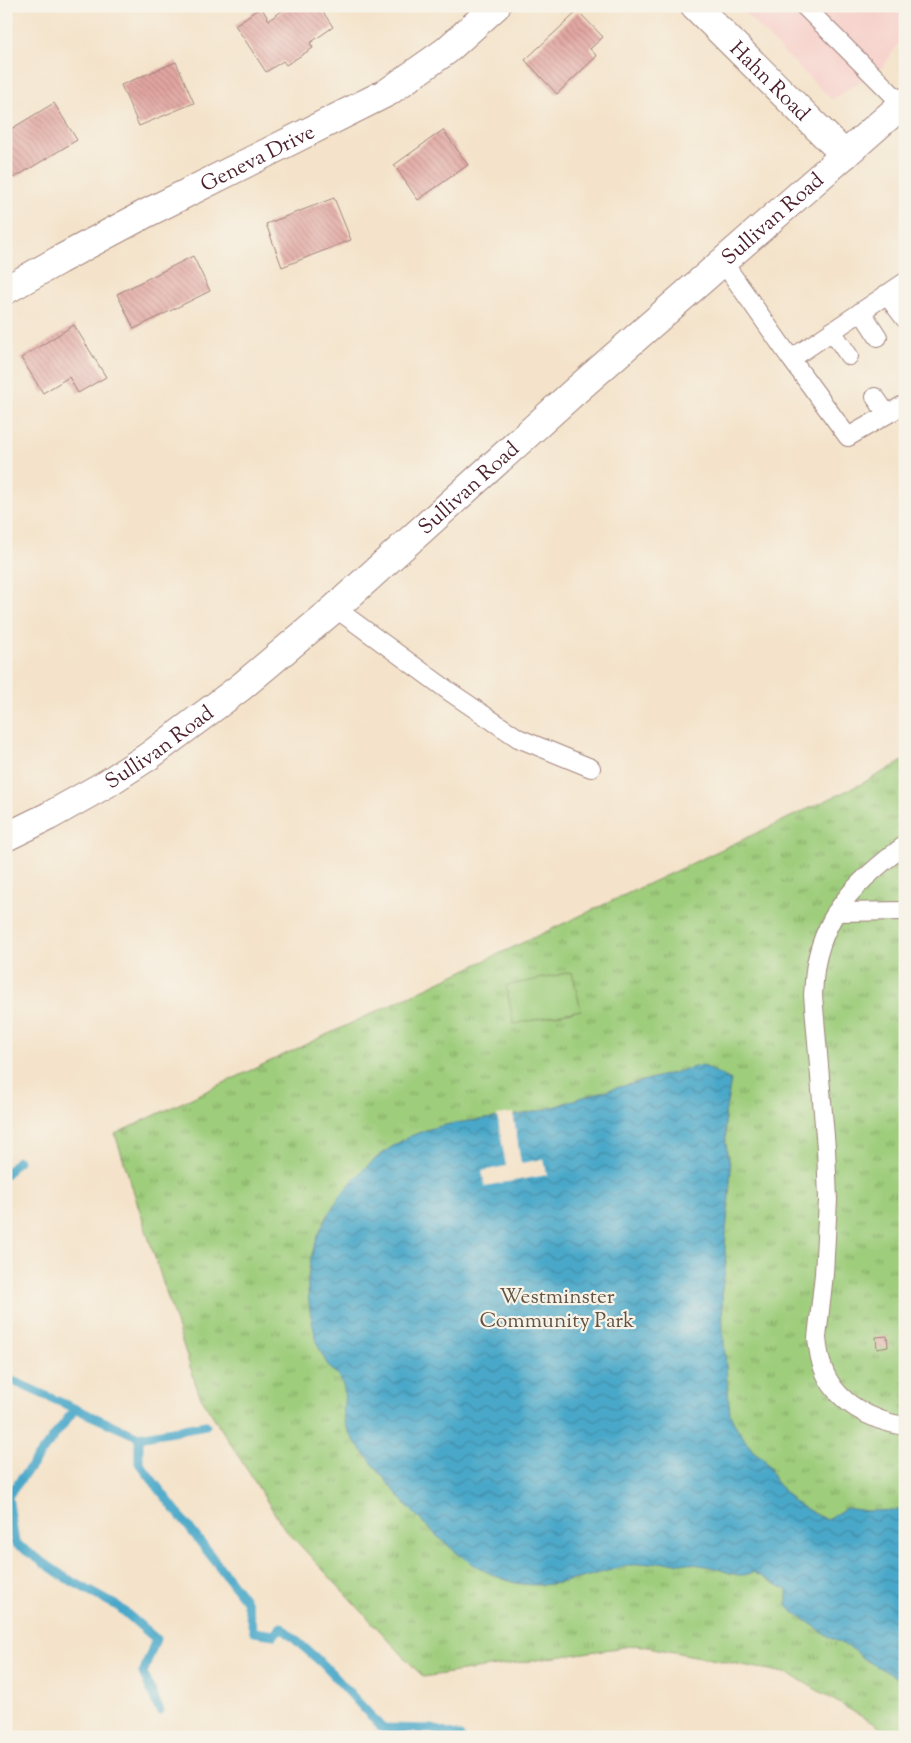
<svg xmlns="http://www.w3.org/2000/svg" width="911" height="1743" font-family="'Sorts Mill Goudy',serif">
<defs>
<pattern id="grass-tufts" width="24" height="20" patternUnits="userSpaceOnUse" patternTransform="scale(1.25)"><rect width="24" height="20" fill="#9ecd7b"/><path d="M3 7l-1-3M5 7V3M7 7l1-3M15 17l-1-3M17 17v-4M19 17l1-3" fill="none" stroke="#83a665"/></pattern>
<pattern id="water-waves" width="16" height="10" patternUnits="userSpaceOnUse" patternTransform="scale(1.25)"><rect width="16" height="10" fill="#4aa8c9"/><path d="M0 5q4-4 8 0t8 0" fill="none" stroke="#4088a3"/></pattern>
<pattern id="building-back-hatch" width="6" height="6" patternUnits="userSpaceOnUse" patternTransform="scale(1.25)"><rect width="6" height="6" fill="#e2a6a1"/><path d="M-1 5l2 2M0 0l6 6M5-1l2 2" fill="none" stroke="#b98783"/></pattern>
</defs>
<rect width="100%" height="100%" fill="#f7f3e8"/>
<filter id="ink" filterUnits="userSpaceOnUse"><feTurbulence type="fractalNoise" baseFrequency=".02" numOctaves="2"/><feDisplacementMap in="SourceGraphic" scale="10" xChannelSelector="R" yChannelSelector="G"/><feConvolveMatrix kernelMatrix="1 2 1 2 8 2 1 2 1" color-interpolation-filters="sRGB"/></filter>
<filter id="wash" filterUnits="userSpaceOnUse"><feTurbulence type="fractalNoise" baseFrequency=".0096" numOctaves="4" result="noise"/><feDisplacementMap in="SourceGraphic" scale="20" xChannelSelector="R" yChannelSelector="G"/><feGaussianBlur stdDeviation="1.12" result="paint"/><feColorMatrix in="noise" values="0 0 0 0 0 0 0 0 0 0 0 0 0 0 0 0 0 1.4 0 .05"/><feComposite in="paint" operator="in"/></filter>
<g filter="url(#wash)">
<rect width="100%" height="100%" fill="#f4e3ca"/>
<!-- built -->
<path fill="#f7d0cb" d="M737 6H905V33L883 67 832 100Z"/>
<!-- grass -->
<path fill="url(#grass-tufts)" stroke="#747653" d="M905 760V1737H896L790 1674 637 1645 423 1677 284 1528 199 1394 115 1134 861 784Z"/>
<!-- pitch -->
<path fill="#9ecd7b" stroke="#747653" d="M572 972 581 1010 514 1024 506 986Z"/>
<!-- water -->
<path fill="url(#water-waves)" stroke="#4a647a" d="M702 1065 731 1080 725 1115 726 1144 731 1170 725 1248 726 1264 722 1289 723 1330 730 1414 737 1428 753 1451 763 1458 769 1466 775 1481 791 1498 792 1501 826 1520 846 1508 867 1511 905 1510V1682L862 1658 856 1651 831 1638 791 1610 787 1606V1590L753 1572C739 1580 725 1570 711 1567 691 1563 669 1561 649 1563 605 1566 562 1592 517 1583 459 1570 407 1508 372 1463 362 1450 349 1437 344 1421 341 1410 348 1396 342 1383 340 1376 333 1371 328 1365 324 1359 321 1353 318 1345 312 1325 307 1300 308 1279 312 1221 354 1168 403 1140 441 1119 487 1121 529 1113 551 1109 572 1100 593 1094 630 1084 666 1075 702 1065Z"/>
<!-- pier -->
<path fill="#f4e3ca" d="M513 1113 521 1163 544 1159 547 1175 485 1186 482 1171 506 1166 497 1115Z"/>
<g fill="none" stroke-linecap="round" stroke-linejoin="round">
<!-- stream -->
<path stroke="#4aa8c9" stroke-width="9" d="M6 1174 18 1161
M6 1378 139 1437 206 1425
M75 1409 8 1496 15 1543 66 1578 119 1607 156 1639 143 1673 160 1711
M139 1437V1463L246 1601 254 1632 274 1635 281 1627 324 1665 382 1728 432 1729 460 1737"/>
</g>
<g id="blocks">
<!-- building -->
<path fill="url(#building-back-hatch)" d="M289 6H319L333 27 310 43 313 48 286 65 283 61 266 72 235 25 261 7 269 20Z
M578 11 603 37 590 49 597 56 557 94 525 60Z
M176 62 194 103 139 126 121 85Z
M54 103 77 140 14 178 6 165V132Z
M443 130 468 165 418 200 394 165Z
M334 198 351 240 282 267 266 224Z
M193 256 210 291 134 329 117 294Z
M74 325 106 377 78 393 69 377 43 393 21 358Z
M887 1336 888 1347 877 1349 876 1337Z"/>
</g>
</g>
<g filter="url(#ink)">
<use href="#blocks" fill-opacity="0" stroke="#9f817a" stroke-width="1"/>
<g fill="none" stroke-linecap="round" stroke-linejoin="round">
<defs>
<path id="service" d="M804 6 902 104
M723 262 791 359 905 282
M886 294 905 319
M861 311 878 337
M832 331 849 356
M791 359 848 437 905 404
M875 397 887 414
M335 608 450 692 518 738 591 768
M905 845C861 878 827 908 816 964 814 974 814 985 813 995L826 1148 828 1200 824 1274 817 1338C818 1348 819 1358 823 1368 835 1402 871 1421 905 1426
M836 912 905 911"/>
<g id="minor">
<path id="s1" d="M6 290 59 260 145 214 388 92 446 51 496 6"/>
</g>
<g id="tertiary">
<path id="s2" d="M695 6 845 155"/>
<path id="s3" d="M6 837 49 816 106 784 149 756 241 687 335 608 573 393 905 102"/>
</g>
<path id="trunk" d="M902 104 905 103"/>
</defs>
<!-- service casing -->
<use href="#service" stroke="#9f817a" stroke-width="20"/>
<!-- minor casing -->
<use href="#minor" stroke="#9f817a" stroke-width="30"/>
<!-- tertiary casing -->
<use href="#tertiary" stroke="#9f817a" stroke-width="30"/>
<!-- trunk casing -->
<use href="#trunk" stroke="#9f817a" stroke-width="30"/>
<!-- service -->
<use href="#service" stroke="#fff" stroke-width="18"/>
<!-- minor -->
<use href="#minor" stroke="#fff" stroke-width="28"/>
<!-- tertiary -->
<use href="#tertiary" stroke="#fff" stroke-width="28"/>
<!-- trunk -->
<use href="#trunk" stroke="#fff" stroke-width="28"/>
</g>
</g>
<g text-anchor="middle" stroke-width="4.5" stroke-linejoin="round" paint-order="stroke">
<!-- street labels -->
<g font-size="21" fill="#4a1f2b" stroke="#f7f3e8">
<text dy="7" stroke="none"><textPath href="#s2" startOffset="106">Hahn Road</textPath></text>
<text dy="7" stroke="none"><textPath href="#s1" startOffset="284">Geneva Drive</textPath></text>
<text dy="7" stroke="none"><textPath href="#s3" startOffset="988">Sullivan Road</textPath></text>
<text dy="7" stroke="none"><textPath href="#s3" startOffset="582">Sullivan Road</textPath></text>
<text dy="7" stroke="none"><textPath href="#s3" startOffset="178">Sullivan Road</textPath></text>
</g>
<!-- park labels -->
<g font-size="21" fill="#635343" stroke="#f7f3e8">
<text x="557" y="1303">Westminster<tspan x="557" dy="24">Community Park</tspan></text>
</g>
</g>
<!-- margin -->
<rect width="911" height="1743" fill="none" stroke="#f7f3e8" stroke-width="25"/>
</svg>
